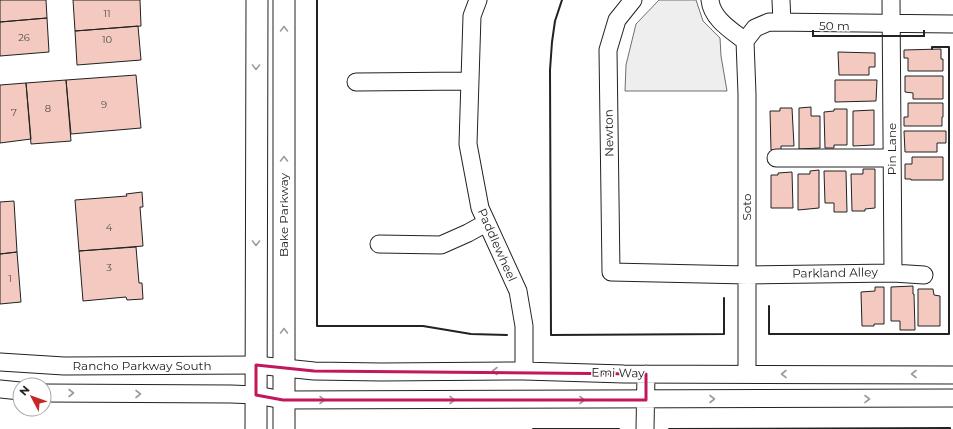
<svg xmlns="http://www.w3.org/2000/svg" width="953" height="429" font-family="Montserrat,sans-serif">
<rect width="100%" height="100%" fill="#fff"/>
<!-- green -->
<path fill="#eee" stroke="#6f6f6f" d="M659 0H696L703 21 720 38 721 56 727 91H625L626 65 636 24Z"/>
<!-- building -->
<path fill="#f3c9c0" stroke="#222" d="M0 0H46L47 18 0 22Z
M73 0H140L141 26 75 31Z
M47 18 49 52 0 56V22Z
M138 26 141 60 77 65 75 31Z
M941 49V59H943V71H908V58H904V50Z
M838 52 875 53V67H869V75H839Z
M136 75 141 128 71 134 66 80Z
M905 76H943V99H913V93L905 92Z
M66 80 71 141 31 144 26 83Z
M835 80H877L876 101 835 102Z
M26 83 31 139 0 143V85Z
M908 103H943V117H942V126H904V117H908Z
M811 107V116H820V148L799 149V108Z
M780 108H792L794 146H781V150H771L770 111H780Z
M834 109H847V145H834V148H825L824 112 834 111Z
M874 110V145L853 146V111Z
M904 131H946V143H937V152H905Z
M912 157H943V180H911V179H905V164H912Z
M863 169H875V208L865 209V211H852L851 174H863Z
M819 170V208L798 210V174H810V171Z
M824 171H846L847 212H834V203H825Z
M792 172 793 208H771V175H778V173Z
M142 192 143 207H140L143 246 79 251 75 200 127 196 126 194Z
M14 201 17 252 0 254V202Z
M136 247 139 283H142L143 299 127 300 126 297 83 301 79 251Z
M17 252 21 302 0 304V254Z
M913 286V294H914L915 330H900V321H891V287Z
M875 287H884V324H874V326H862L861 292 875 291Z
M918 289H933L934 295 940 296V326H918Z"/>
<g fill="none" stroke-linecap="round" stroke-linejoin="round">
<defs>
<path id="minor" d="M478 0 472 16 468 144 480 208 518 291 524 326V371
M633 0 617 20 608 50 611 272 747 275 893 273 924 275
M710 0C712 19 731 30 745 41
M781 0 782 22
M891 0 893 273
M745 41 747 94V374
M745 41 755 28 769 22 953 24
M356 82 470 81
M776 158H892
M379 244 441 245 468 233 486 223
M0 362 64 366 256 365 314 371 381 372 524 371 624 374 953 375
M0 389 20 391
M44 393 231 394 256 395 283 400 953 398
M645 429 646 374"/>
<path id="major" d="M256 429 257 0
M284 429V0"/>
</defs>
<!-- minor casing -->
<use href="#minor" stroke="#222" stroke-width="19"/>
<!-- major casing -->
<use href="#major" stroke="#222" stroke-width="23"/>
<!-- minor -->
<use href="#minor" stroke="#fff" stroke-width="17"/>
<!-- major -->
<use href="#major" stroke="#fff" stroke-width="21"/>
<!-- wall -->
<path stroke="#222" stroke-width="2" d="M317 0V326H423L471 334 507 335
M562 0 555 21 552 42 550 70 551 335 724 334V298
M769 306V334H949V47H932V49
M533 429H619
M669 429 950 428V429"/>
</g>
<!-- one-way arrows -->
<defs><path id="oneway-chevron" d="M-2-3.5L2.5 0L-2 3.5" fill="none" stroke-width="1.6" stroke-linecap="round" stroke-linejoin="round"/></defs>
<g stroke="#9c9c9c">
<use href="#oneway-chevron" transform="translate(284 29) rotate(-90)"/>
<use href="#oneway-chevron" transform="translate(256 67) rotate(90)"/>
<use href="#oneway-chevron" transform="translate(284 159) rotate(-90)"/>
<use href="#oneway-chevron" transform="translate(256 243) rotate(90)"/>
<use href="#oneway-chevron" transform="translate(284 331) rotate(-90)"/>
<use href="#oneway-chevron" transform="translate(495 371) rotate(180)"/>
<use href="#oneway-chevron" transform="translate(784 374) rotate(-180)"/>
<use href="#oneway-chevron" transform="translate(914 374) rotate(-180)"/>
<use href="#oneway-chevron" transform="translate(71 393)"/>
<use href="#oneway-chevron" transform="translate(138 394)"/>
<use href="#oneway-chevron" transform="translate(712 399)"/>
<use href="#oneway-chevron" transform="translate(867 399)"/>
<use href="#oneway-chevron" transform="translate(322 400)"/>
<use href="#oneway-chevron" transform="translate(452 400)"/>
<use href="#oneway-chevron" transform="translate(582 400)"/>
</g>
<!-- marked area -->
<path fill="none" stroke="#c2185b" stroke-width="3" stroke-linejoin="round" d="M256 365 314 371 646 374V400H283L256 395Z"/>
<g text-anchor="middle" stroke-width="3" stroke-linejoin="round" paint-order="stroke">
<!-- number labels -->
<g font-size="10" fill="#564c4a">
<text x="107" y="17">11</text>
<text x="24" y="41">26</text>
<text x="107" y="43">10</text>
<text x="104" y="108">9</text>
<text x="48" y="112">8</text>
<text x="14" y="116">7</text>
<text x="109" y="231">4</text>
<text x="109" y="271">3</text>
<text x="10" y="282">1</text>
</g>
<!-- street labels -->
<g font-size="12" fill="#222" stroke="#fff">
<text transform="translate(609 133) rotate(-91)" y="4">Newton</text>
<text transform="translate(892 149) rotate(-90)" y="4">Pin Lane</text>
<text transform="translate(747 207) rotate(-90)" y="4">Soto</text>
<text transform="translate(284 215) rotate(-90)" y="4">Bake Parkway</text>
<text transform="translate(497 245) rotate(66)" y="4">Paddlewheel</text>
<text transform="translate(835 273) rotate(-1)" y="4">Parkland Alley</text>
<text x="142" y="370">Rancho Parkway South</text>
<text transform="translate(618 373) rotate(1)" y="4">Emi Way</text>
</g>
</g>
<!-- north arrow -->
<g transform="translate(32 397) rotate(311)"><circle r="19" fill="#ffffff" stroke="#a7a7a7"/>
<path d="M0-3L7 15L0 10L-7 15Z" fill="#c62828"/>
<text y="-6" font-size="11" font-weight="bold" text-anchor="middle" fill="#222222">N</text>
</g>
<!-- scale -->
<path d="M813 30v6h111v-6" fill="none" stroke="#222222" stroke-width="2"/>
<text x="819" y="30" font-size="12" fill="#222222" stroke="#ffffff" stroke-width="3" paint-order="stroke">50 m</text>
</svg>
